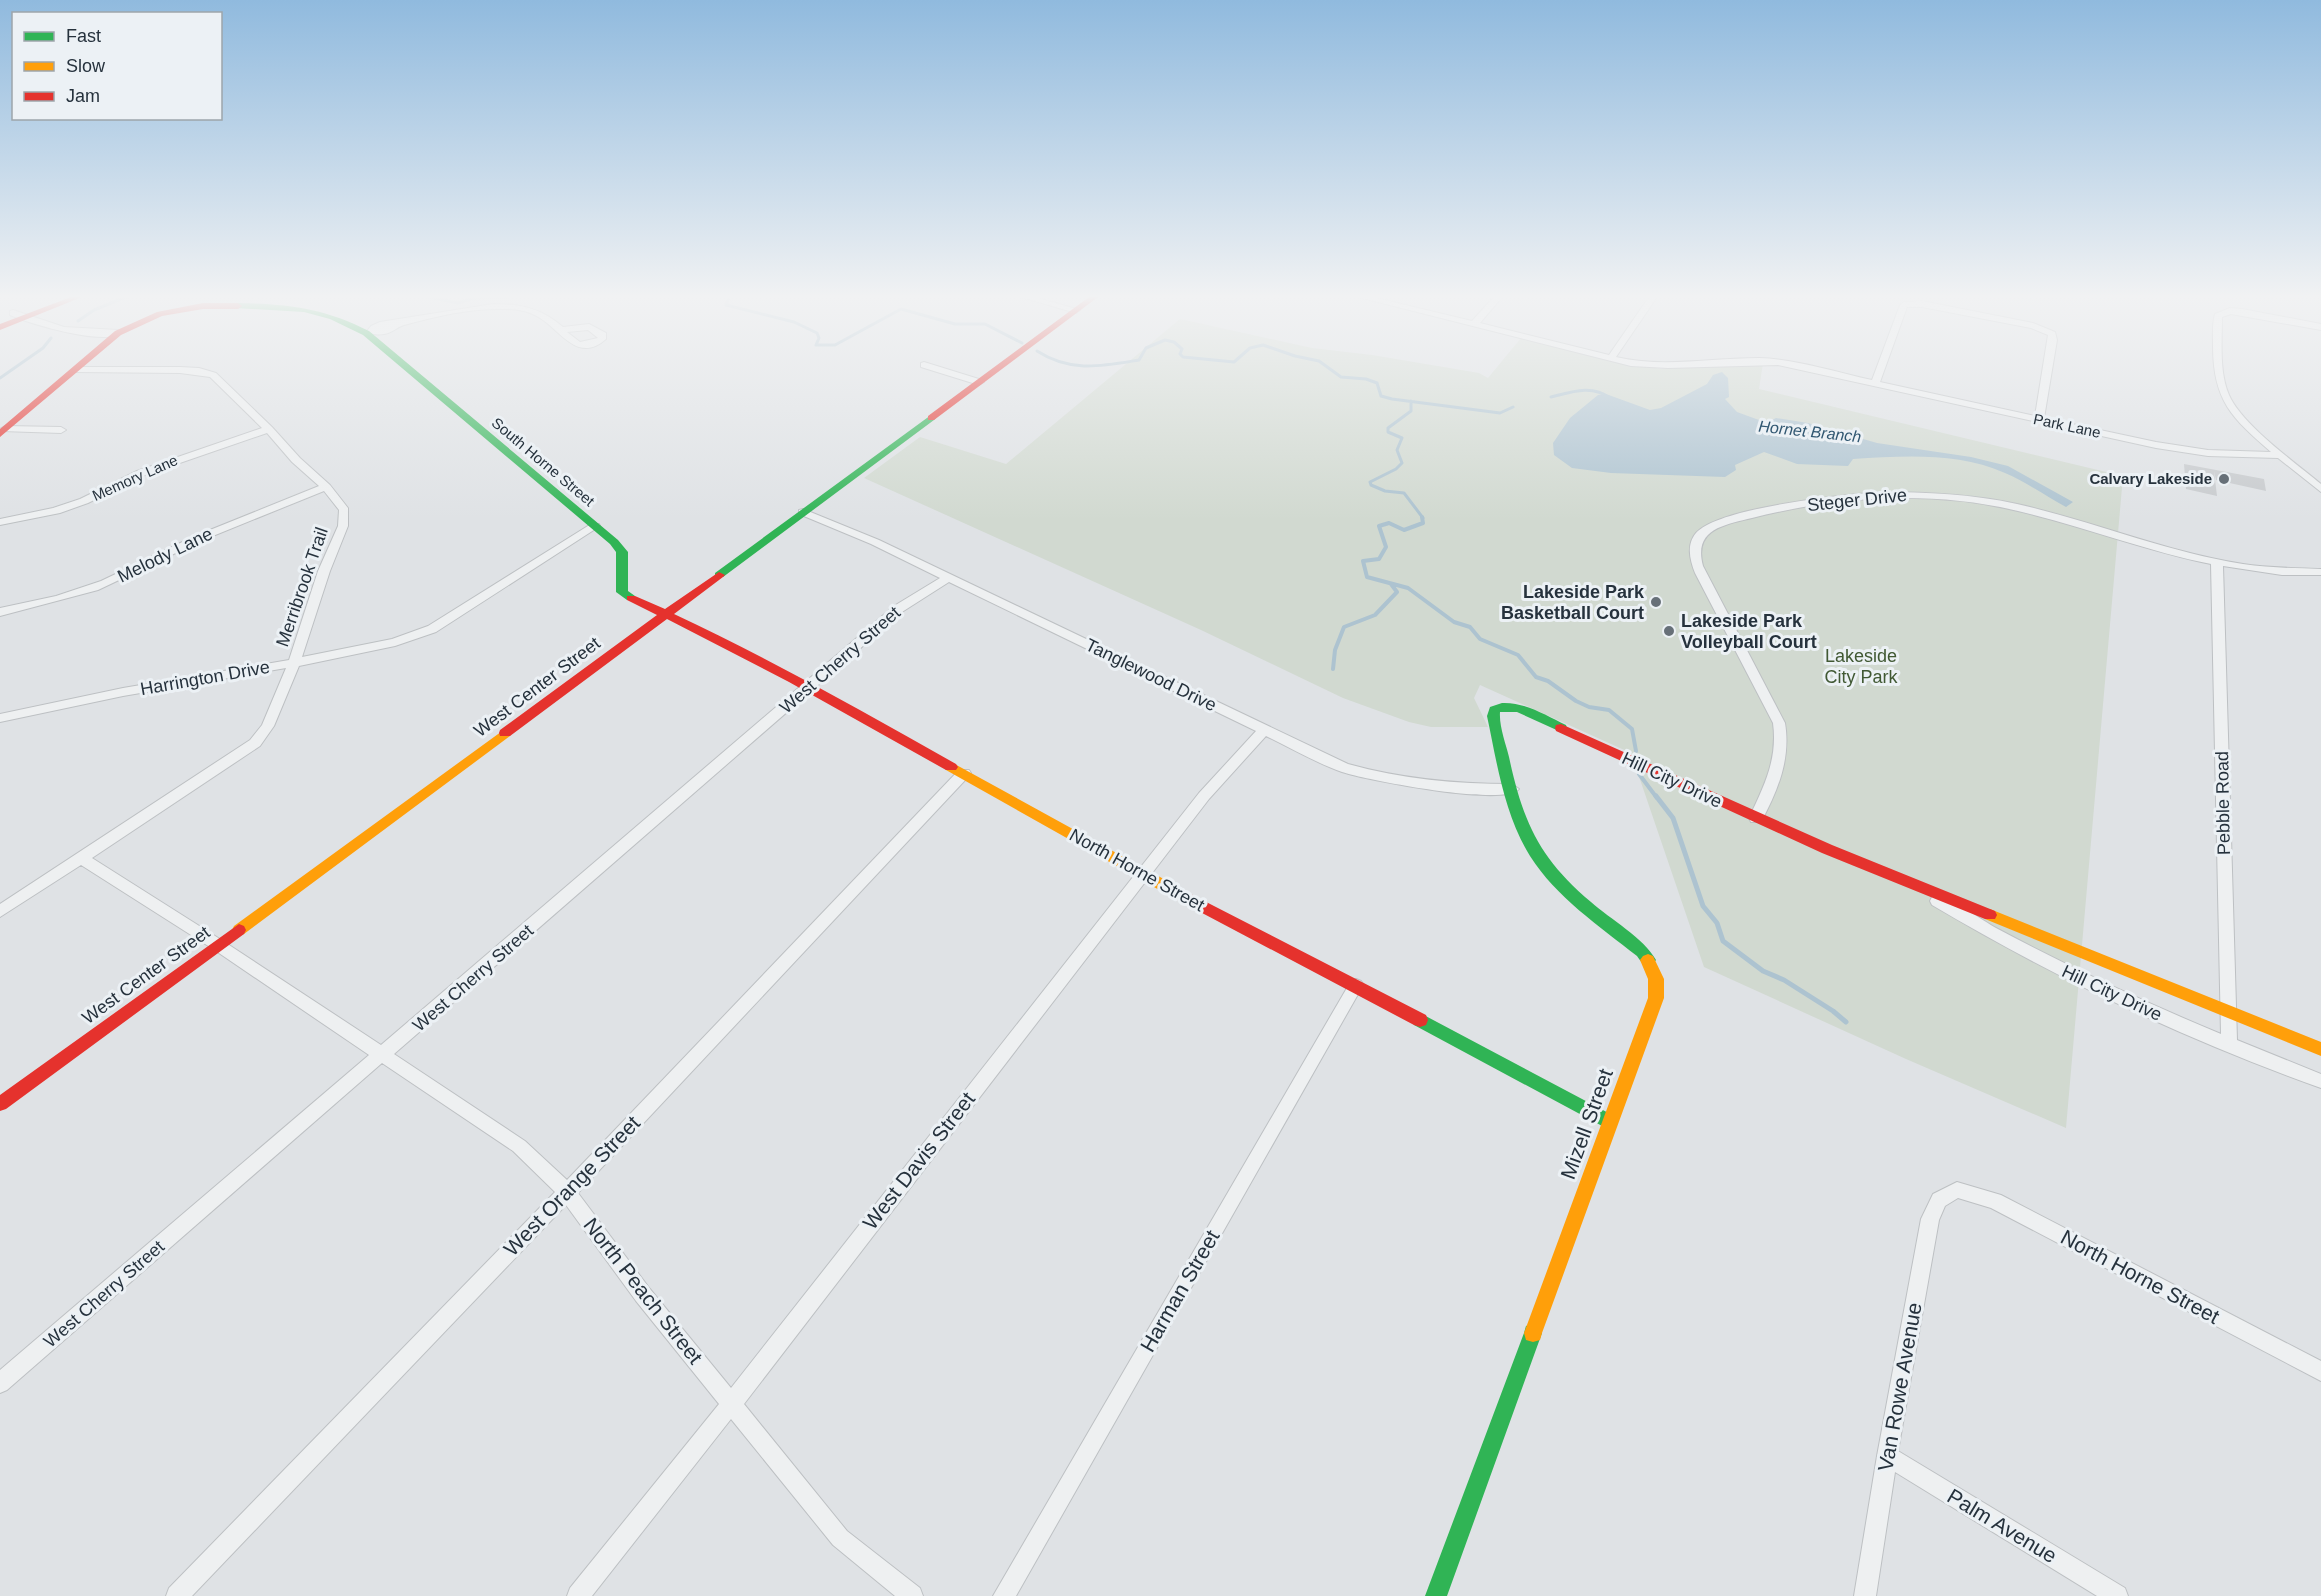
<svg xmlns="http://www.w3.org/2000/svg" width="2321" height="1596" font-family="Helvetica,sans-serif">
<rect width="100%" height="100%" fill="#dfe2e5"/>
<!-- green -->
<path fill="#d1d9d0" d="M1180 319 1312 348 1372 355 1479 373 1488 378 1521 338 1609 360 1661 369 1763 363 1759 389 2123 476 2066 1128 1906 1059 1704 967 1631 753 1480 685 1474 698 1488 727H1431L1409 722 1343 698 1201 630 864 478 920 437 1006 464Z"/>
<!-- water -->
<path fill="#adc3d0" d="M1722 372 1728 378 1729 397 1725 399 1737 412 1759 420 1770 421 1776 418 1808 423 1877 443 1971 457 2008 466 2073 502 2066 507C2046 496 2026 482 2005 473 1957 452 1904 456 1853 459L1848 466 1797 464 1764 452 1735 465 1736 470 1725 477 1611 473 1572 468 1554 455 1553 443 1570 418 1598 395 1606 394 1650 410 1661 408 1707 384 1713 375Z"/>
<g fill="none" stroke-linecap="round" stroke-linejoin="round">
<!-- stream-far2 -->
<path stroke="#adc3d0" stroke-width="3" d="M429 297 458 303 474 298 508 297
M729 297 726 305 794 322 817 333 819 338 816 345H835L901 309 955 324H985L1022 343
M78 321 94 310 126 297
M1037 351C1071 373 1102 366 1139 360L1146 348 1165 340 1174 342 1182 349 1180 354 1183 357 1234 362 1250 348 1263 345 1295 356 1319 361 1341 377 1366 379 1377 383 1381 396 1392 399 1500 413 1513 407
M0 378 43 348 51 338
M1551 397C1571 392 1592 384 1610 398
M1411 401V411L1388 428V432L1402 438 1397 450 1402 463 1396 469 1370 482 1371 485 1385 491 1404 493 1423 518"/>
<!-- stream-far1 -->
<path stroke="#adc3d0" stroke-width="4" d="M1422 517 1423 523 1404 530 1389 523 1379 526 1386 547 1379 559 1363 561 1367 577 1408 588 1454 622 1470 627 1480 639 1518 655 1536 677 1548 681 1576 701 1589 707 1609 710 1632 729 1636 751
M1333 669 1335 650 1344 627 1375 615 1397 592 1391 584
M1639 774 1657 798"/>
<!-- stream -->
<path stroke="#adc3d0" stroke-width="5" d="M1656 796 1673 818 1703 906 1717 923 1723 941 1763 971 1784 980 1833 1011 1846 1022"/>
</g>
<!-- building -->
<path fill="#c7cacd" d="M2184 464 2264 479 2266 491 2216 480 2214 471 2217 496 2186 489Z"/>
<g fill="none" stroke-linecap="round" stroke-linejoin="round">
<defs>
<path id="street" d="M1021 297H1034L1080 310 1076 313Z
M1358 297H1372L1472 321 1494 297H1502L1480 323 1609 355 1649 297H1657L1616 357C1663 368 1711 358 1759 358 1796 359 1835 372 1872 380L1900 305 1904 302 1922 301 2033 323 2055 332 2057 340 2044 418 2156 442 2208 450 2271 452C2232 418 2213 401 2213 346 2213 336 2212 324 2215 314L2230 308 2242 309 2321 324V330L2231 314 2222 317C2222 342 2219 372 2229 395 2242 425 2296 463 2321 484V492L2278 458 2208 456 2156 448 1778 365 1668 368 1631 366ZM1907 307H1922L2031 328 2048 335 2035 416 1880 382Z
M493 304C521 304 541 308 563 327L589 324 606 333V339C578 364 561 331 540 318 529 311 518 309 505 309 471 308 437 316 404 325 397 327 392 333 384 334 377 335 372 335 367 331L371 326 380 322ZM588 330 598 338 580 342 567 332Z
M13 310 64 327 118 330 122 333C103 346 31 324 10 315V311Z
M924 362 982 380 984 382 979 385 921 367V363Z
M77 367H180L199 368 216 373 272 427 300 458 330 485 348 508V526L330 571 302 657 392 639 428 626 591 524H599L600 526 436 632 395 646 299 666 274 726 260 746 92 858 223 941 381 1045 894 606 940 578 871 544 799 514V510L803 509 879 540 1348 764C1402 779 1456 784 1512 784L1519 789C1505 807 1366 780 1342 772 1316 763 1291 748 1266 736L1209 799 744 1404 847 1531 920 1588 923 1596H895L833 1545 731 1419 592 1596H567L570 1588 719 1404 636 1301 566 1205 192 1596H166L169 1588 555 1192 513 1151 382 1063 7 1390 0 1393V1370L369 1055 213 949 81 865 0 917V904L250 740 262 725 286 668 123 696 0 722V714L123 688 289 660 318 571 338 526 339 510 324 491 203 540 98 590 0 616V608L56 596 101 581 195 536 319 486 292 462 267 433 145 475 88 503 60 513 0 525V519L53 508 80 499 137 471 262 428 210 377 180 373 74 372V368ZM949 582 1256 731 1199 793 731 1388 650 1289 578 1193 969 776 971 773 969 770H959L567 1180 525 1141 394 1054 902 612Z
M5 426 61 427 66 430 61 433 2 431 0 429Z
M1880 492C1926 492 1972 494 2017 504 2093 521 2166 552 2243 564 2269 568 2295 568 2321 569V575H2282L2223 566 2237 1040 2321 1074V1088C2187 1040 2055 978 1932 905L1930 901 1932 897C1944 893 1983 921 1996 928 2069 967 2144 1002 2221 1034L2211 564C2146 551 2083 526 2018 511 1931 490 1839 496 1752 518 1724 525 1693 529 1703 566L1785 723C1791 759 1778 790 1761 822H1751L1749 818C1764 786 1778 759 1773 723L1695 573C1690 560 1686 545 1696 533 1720 507 1843 495 1880 492Z
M1356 979 1361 981 1364 985 1361 989 1016 1596H993L1351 981Z
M1957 1182 2001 1195 2321 1361V1381L1991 1208 1958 1198 1945 1206 1939 1220 1898 1451 2125 1588 2128 1596H2097L1895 1472 1876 1596H1854L1877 1456 1921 1219 1933 1194Z"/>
</defs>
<!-- street casing -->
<use href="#street" stroke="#bdc0c3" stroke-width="2"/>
<!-- street -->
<use href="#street" fill="#eef0f1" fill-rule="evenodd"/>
<!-- fast -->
<path fill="#30b455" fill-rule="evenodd" d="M238 303C288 304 324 308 369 331L618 540 628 552V591L635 596V600H627L616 592V552L610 544 363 335 330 319 304 312 235 308 234 306Z
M931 415 936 418 934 420 723 577H715V573Z
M1502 703C1525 702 1545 715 1566 725L1567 728 1561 732 1517 712H1500C1499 727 1506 744 1509 757 1523 822 1539 858 1591 902 1610 919 1644 938 1656 960L1653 964C1644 967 1642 963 1637 956 1599 926 1556 897 1530 856 1504 814 1497 763 1487 716L1490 707Z
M1420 1013 1616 1117 1618 1122 1616 1127 1610 1129 1604 1127 1414 1025 1412 1020 1414 1015Z
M1533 1324 1540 1326 1542 1333 1447 1596H1425L1524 1333 1526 1326Z"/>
<!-- slow -->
<path fill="#ff9f0a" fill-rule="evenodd" d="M505 729 510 730 511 733 510 736 244 934 239 936 234 934 232 930 234 926Z
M951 762 1180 888 1182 892 1180 896H1170L946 770 944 767 946 764Z
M1990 909 2321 1042V1056L1985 919 1983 915 1985 911Z
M1648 954 1653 956 1664 979V998L1542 1333 1540 1340 1533 1342 1526 1340 1524 1333 1648 998V979L1640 960 1643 956Z"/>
<!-- jam -->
<path fill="#e5322d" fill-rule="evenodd" d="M71 297H82L0 330V324Z
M1089 297H1098L934 420H928V416Z
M203 303H238L242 306 238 309H203L162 316 121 335 0 437V429L115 331 157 312Z
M719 572 725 575 723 577 674 614C770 659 863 711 956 764L958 767 956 770H946L789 682 667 619 510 736H500L499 733 500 730 657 615 627 600V596H635L665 609Z
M1561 724 1832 845 1995 911 1997 915 1995 919H1985L1822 853 1556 731 1555 728 1556 725Z
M1175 886 1426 1015 1428 1020 1426 1025 1420 1027 1414 1025 1170 896 1168 892 1170 888Z
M239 924 244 926 246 930 244 934 6 1109 0 1111V1095Z"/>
</g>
<!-- sky -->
<linearGradient id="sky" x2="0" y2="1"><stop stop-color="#90bade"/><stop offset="0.57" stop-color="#f1f2f3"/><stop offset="1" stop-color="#f1f2f3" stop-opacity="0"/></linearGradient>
<rect width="2321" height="520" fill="url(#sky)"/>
<!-- markers -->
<g fill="#677078" stroke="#ecf1f5" stroke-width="2">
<circle cx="2224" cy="479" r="6"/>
<circle cx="1656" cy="602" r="6"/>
<circle cx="1669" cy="631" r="6"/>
</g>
<g text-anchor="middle" stroke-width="6" stroke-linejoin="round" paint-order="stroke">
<!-- far-street labels -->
<g font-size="15" fill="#26323d" stroke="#ecf1f5">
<text transform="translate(2067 426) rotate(12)" y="5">Park Lane</text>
<text transform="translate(543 462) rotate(40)" y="5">South Horne Street</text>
<text transform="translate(135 478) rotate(-24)" y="5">Memory Lane</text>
</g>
<!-- far-poi labels -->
<g font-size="15" font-weight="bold" fill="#26323d" stroke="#ecf1f5" text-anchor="end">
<text x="2212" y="484">Calvary Lakeside</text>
</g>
<!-- far-water labels -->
<g font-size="16" font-style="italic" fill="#315771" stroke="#ecf1f5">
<text transform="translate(1810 431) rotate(6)" y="6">Hornet Branch</text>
</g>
<!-- street labels -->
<g font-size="18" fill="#26323d" stroke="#ecf1f5">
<text transform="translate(1857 500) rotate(-6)" y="6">Steger Drive</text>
<text transform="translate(165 555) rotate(-26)" y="6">Melody Lane</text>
<text transform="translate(302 587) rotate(-71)" y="6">Merribrook Trail</text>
<text transform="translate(840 660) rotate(-41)" y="6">West Cherry Street</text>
<text transform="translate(1151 675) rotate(26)" y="6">Tanglewood Drive</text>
<text transform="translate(205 678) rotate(-10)" y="6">Harrington Drive</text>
<text transform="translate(537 687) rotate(-37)" y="6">West Center Street</text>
<text transform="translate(1672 780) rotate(25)" y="6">Hill City Drive</text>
<text transform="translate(2223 803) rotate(-91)" y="6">Pebble Road</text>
<text transform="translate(1137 870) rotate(29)" y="6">North Horne Street</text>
<text transform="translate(146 975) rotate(-36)" y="6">West Center Street</text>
<text transform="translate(473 978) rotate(-41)" y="6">West Cherry Street</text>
<text transform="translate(2112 993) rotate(25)" y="6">Hill City Drive</text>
<text transform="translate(104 1294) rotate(-41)" y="6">West Cherry Street</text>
</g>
<!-- poi labels -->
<g font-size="18" font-weight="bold" fill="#26323d" stroke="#ecf1f5" text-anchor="end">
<text x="1644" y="598">Lakeside Park<tspan x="1644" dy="21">Basketball Court</tspan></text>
<text x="1681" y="627" text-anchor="start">Lakeside Park<tspan x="1681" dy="21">Volleyball Court</tspan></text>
</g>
<!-- park labels -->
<g font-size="18" fill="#415934" stroke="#ecf1f5">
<text x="1861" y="662">Lakeside<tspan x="1861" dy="21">City Park</tspan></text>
</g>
<!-- near-street labels -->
<g font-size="21" fill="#26323d" stroke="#ecf1f5">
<text transform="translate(1587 1124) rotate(-70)" y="7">Mizell Street</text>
<text transform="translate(919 1161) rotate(-52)" y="7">West Davis Street</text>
<text transform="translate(572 1186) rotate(-46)" y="7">West Orange Street</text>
<text transform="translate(2140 1277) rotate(28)" y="7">North Horne Street</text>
<text transform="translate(643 1291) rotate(52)" y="7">North Peach Street</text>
<text transform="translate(1180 1291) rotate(-60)" y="7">Harman Street</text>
<text transform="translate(1900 1387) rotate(-80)" y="7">Van Rowe Avenue</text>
<text transform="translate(2002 1526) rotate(31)" y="7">Palm Avenue</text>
</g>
</g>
<!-- legend -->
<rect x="12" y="12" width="210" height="108" fill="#ecf1f5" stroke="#9da5ab" stroke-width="1.5"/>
<rect x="24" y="32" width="30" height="9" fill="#30b455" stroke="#9da5ab" stroke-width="1.5"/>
<text x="66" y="42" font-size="18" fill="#26323d">Fast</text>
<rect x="24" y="62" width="30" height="9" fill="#ff9f0a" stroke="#9da5ab" stroke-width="1.5"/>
<text x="66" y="72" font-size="18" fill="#26323d">Slow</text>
<rect x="24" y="92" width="30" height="9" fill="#e5322d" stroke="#9da5ab" stroke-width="1.5"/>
<text x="66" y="102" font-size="18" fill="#26323d">Jam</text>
</svg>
